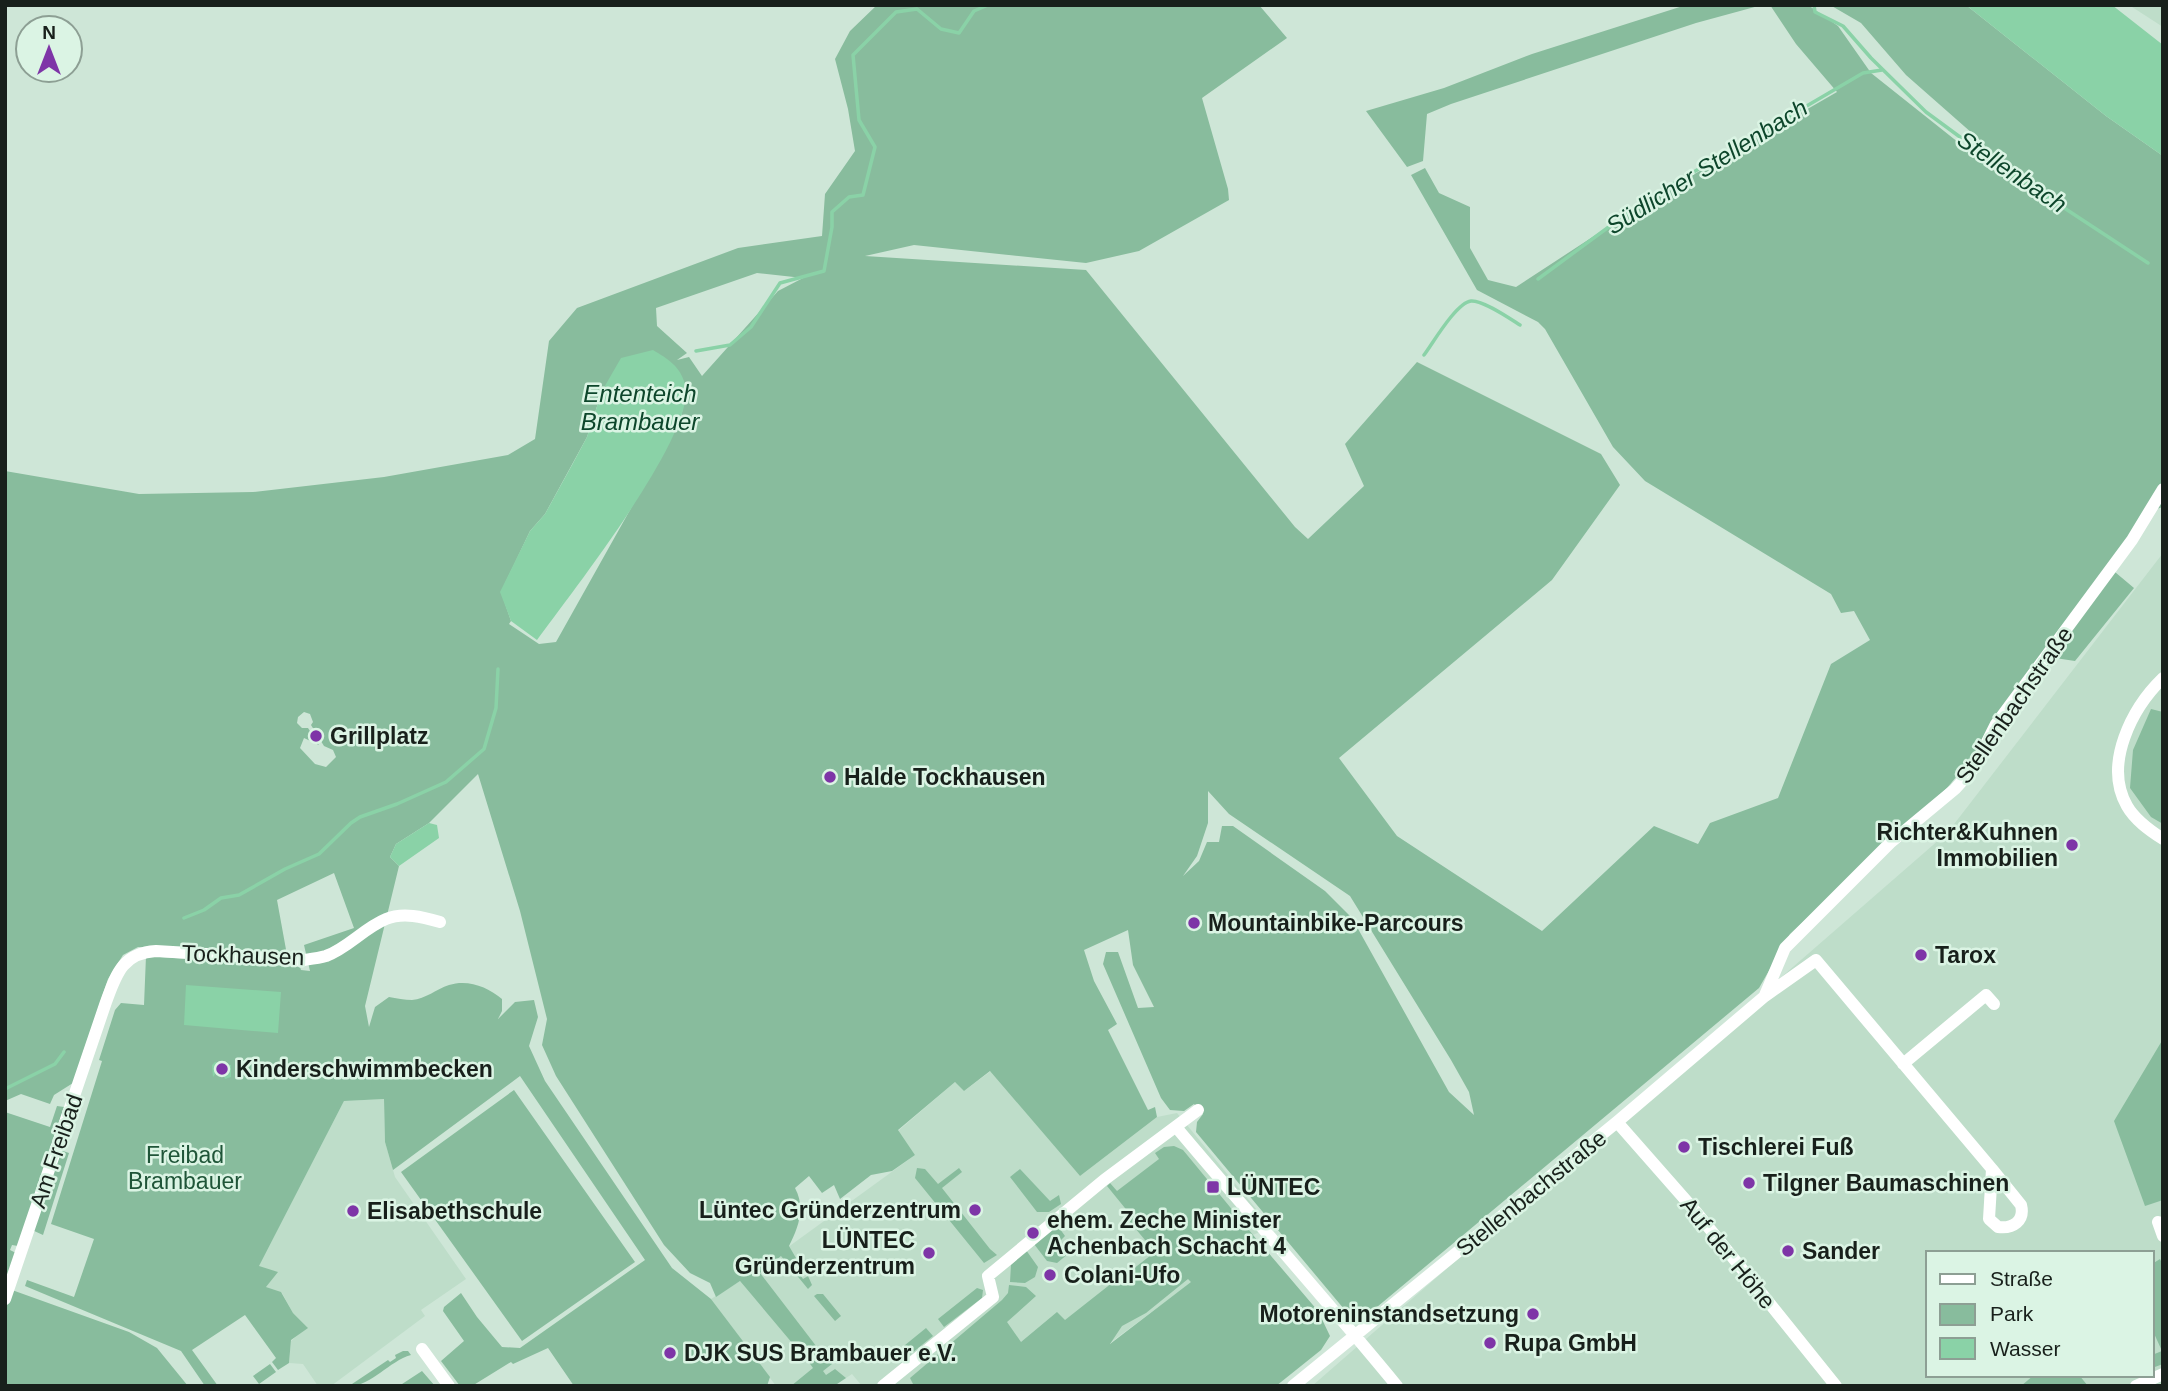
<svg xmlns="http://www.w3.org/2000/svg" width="2168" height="1391" font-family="Arial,sans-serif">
<rect width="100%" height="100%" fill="#cee6d7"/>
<!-- built -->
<path fill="#beddc9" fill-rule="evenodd" d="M2129 5H2163V27Z
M2163 553V1386H1312L1948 832ZM1928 1253H2152V1375H1928Z
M991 1071 1080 1176 1157 1117 1177 1113 1271 1227 1246 1238 1192 1282 1052 1386H862L852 1374 834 1386H776L711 1299 740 1281 803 1356 760 1273 781 1256 780 1253 915 1155 898 1131 955 1082 964 1091Z
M384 1099 385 1142 395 1177 466 1279 421 1310 425 1316 331 1386H318L303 1364 289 1363 291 1341 307 1327 293 1313 282 1293 266 1287 277 1272 258 1267 344 1101Z"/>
<!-- green -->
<path fill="#88bc9d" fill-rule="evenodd" d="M877 5H1259L1287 38 1202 98 1228 189 1229 200 1139 251 1086 263 914 245 865 256 1086 270 1295 527 1308 539 1364 486 1345 444 1417 362 1601 454 1620 485 1552 580 1339 758 1397 836 1542 931 1654 826 1698 844 1710 823 1778 798 1831 664 1870 640 1854 611 1841 613 1831 594 1645 481 1613 447 1545 329 1538 322 1477 290 1411 175 1425 168 1439 193 1470 207V248L1488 280 1516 287 1646 202 1837 92 1796 44 1770 5H1808L1838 26 1871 73 1988 166 1981 141 1906 75 1861 23 1830 5H1966L2106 116 2163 156V507L2156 509 2109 567 2134 588 2075 661 2055 658 1947 788 1790 934 1759 988 1371 1312 1349 1315 1196 1132 1197 1122 1203 1114 1194 1104 1184 1111 1170 1110 1161 1098 1103 964 1106 952H1118L1138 1008 1154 1007 1133 965 1128 930 1084 950 1094 981 1117 1024 1108 1030 1148 1110 1155 1107 1157 1117 1080 1176 990 1071 964 1091 955 1082 898 1130 915 1155 892 1171 871 1175 840 1199 834 1185 822 1193 809 1176 795 1188C806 1208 798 1228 789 1246L800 1265 796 1269 803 1279 808 1276 812 1285 808 1289 781 1256 760 1273 823 1355 803 1356 740 1281 716 1297 710 1283 690 1273 664 1245 556 1076 542 1045 547 1019 520 911 478 774 429 823 396 844 390 857 399 866 365 1006 369 1027 375 1007 389 997C396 998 405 1000 412 1000 426 999 436 989 449 985 468 979 488 987 502 999V1011L498 1019 515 1002 534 1000 538 1017 529 1046 545 1081 672 1268 711 1299 770 1377 767 1386H574L548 1348 513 1364 511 1362 472 1386H460L441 1361 464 1341 443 1311 444 1307 461 1293 477 1317 502 1347 520 1348 645 1260 520 1076 393 1170 385 1142 384 1099 344 1101 259 1266 278 1272 266 1287 281 1292 293 1313 308 1328 291 1340 289 1363 278 1370 272 1362 276 1358 245 1315 192 1350 218 1386H205L181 1351 25 1286 27 1280 74 1297 94 1239 51 1224 102 1061 99 1060 115 1010 121 1003 144 1005 146 956 300 967 301 970 310 971 304 945 354 928 334 873 277 900 287 955 138 947 123 955 108 979 73 1083 54 1095 50 1104 21 1094 5 1101V471L139 494 253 492 384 477 508 455 535 439 549 341 577 308 738 248 822 236 825 194 855 151 848 109 835 59 850 31ZM757 273 803 278 778 291 702 376 689 357 677 360 687 353 657 326 656 308ZM686 386 681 419 556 642 539 644 509 624 511 621 501 592 530 531 545 514 587 437 602 391ZM304 712 310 714 313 722 311 725 324 746 333 750 336 757 326 767 315 764 300 748 304 738 319 745 308 728H302L297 723 298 717ZM1208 791 1229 814 1350 896 1451 1060 1469 1092 1474 1115 1449 1092 1352 918 1325 891 1233 826H1222L1219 842H1207L1199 861 1183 876 1197 856 1208 823Z
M1686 5H1762L1696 23 1451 104 1427 114 1423 161 1407 167 1366 111 1444 88 1532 54Z
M2151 709 2163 712V824L2151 817 2130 788 2133 750Z
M2163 1039V1200L2145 1206 2114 1121Z
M514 1090 635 1262 522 1341 401 1172Z
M57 1106 64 1107 18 1246 12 1245 10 1250 16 1253 5 1283V1112L50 1127Z
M1174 1146 1183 1150 1258 1241 1250 1249 1253 1255 1266 1250 1318 1311 1330 1336 1321 1350 1276 1386H914L910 1378 1002 1300 1008 1293 1009 1285 1026 1287 1036 1296 1007 1322 1021 1342 1057 1312 1065 1320 1117 1279 1119 1280 1155 1252 1125 1216 1129 1213 1107 1186 1110 1183 1117 1191 1159 1159 1155 1153 1164 1147ZM1188 1279 1191 1282 1110 1344 1122 1326 1146 1313Z
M63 1151 69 1153 43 1235 32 1230 59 1153Z
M917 1168 925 1169 938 1184 959 1168 962 1172 942 1188 990 1249 997 1255 984 1263 915 1178Z
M1020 1169 1050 1201 1059 1195 1061 1204 1049 1212H1037L1010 1177Z
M1054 1228 1060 1229 1065 1236 1058 1243 1068 1254 1057 1263 1047 1261 1034 1244Z
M1026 1250 1038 1267 1035 1277 1025 1283 1010 1282 1011 1265Z
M2160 1259 2163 1265V1364L2152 1368V1355L2162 1351 2152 1329V1264Z
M977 1288 983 1290 982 1298 944 1327 938 1319Z
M12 1290 129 1332 157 1348 188 1386H5V1311Z
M817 1294H823L841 1316 835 1321 814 1296Z
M926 1328 933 1336 901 1362 896 1361 894 1354Z
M403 1351H408L411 1355C389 1361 372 1386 349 1386L388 1360 390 1362 396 1358 395 1355Z
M808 1361H830L832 1364 823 1371 826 1375 835 1369 846 1378 834 1386H791L813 1368Z
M270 1364 276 1372 259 1384 253 1376Z
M422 1371 435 1386H399Z
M2034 1375H2079L2088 1386H2021Z"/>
<!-- water -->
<path fill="#8ad2a7" d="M1966 5H2112L2163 45V156L2106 116Z
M653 350C668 359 680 366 685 384 699 432 568 597 537 640L511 621 500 592 530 531 545 514 572 465 587 437 602 391 621 358Z
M429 823 437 825 439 838 399 866 390 857 396 844Z
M186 985 281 992 278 1033 184 1025Z
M215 1062 231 1065V1077L225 1079 223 1074 216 1073 213 1077 212 1065Z"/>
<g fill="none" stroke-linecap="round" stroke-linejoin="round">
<!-- stream -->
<path stroke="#8ad2a7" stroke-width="3.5" d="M1814 5 1815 12 1843 26 1871 58 1926 112 1994 162 2148 263
M1538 279 1644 201 1863 73 1882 70
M696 351 730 345 751 327 780 283 824 271 832 227V212L849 197 863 195 875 147 859 120 853 55 896 12 917 9 941 29 959 33 974 11 988 5
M1424 355C1433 343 1456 303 1471 301 1483 300 1509 318 1520 325
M184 918 204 910 221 898 239 895 285 869 319 854 351 823 360 817 397 804 446 782 484 749 496 708 498 669
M5 1089 55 1064 64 1052"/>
<!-- minor -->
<path stroke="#fff" stroke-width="12" d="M2163 678C2132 708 2103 764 2127 806 2135 820 2149 830 2163 839
M1765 995 1785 948 1890 843 1955 789 1974 768 1996 724 2132 540 2163 489
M1903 1064 1986 995 1994 1004
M1617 1122 1697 1213 1836 1386
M1176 1127C1249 1214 1325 1298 1397 1386
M2158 1222 2163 1236
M5 1299 106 1002C116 975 122 953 156 951L304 960C311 959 319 958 326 956 348 948 364 928 386 919 403 912 423 917 440 922
M422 1349 449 1386
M883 1386 993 1297 988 1276 1104 1180 1198 1110
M1293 1386 1617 1122 1765 996 1816 960 1992 1169 1989 1219 1998 1227C2013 1229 2025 1221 2021 1205L1992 1169
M2136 1386 2163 1374"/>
</g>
<!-- markers -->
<g fill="#7e35a7" stroke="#dbf4e4" stroke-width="2.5">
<circle cx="316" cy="736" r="7"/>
<circle cx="830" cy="777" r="7"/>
<circle cx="2072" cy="845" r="7"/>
<circle cx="1194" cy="923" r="7"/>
<circle cx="1921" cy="955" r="7"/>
<circle cx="222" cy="1069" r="7"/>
<circle cx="1684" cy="1147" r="7"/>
<circle cx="1749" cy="1183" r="7"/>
<rect x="1206" y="1180" width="14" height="14" rx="3.5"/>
<circle cx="975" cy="1210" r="7"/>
<circle cx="353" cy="1211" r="7"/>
<circle cx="1033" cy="1233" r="7"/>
<circle cx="1788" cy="1251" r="7"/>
<circle cx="929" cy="1253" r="7"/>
<circle cx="1050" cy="1275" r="7"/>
<circle cx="1533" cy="1314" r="7"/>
<circle cx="1490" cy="1343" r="7"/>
<circle cx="670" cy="1353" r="7"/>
</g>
<g text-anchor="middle" stroke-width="5" stroke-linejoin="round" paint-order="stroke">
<!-- street labels -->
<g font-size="23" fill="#18201b" stroke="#dbf4e4">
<text transform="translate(2014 705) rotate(-55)" y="8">Stellenbachstraße</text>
<text transform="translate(243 955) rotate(2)" y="8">Tockhausen</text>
<text transform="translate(56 1151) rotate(-71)" y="8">Am Freibad</text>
<text transform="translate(1531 1193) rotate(-39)" y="8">Stellenbachstraße</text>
<text transform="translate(1728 1253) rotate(51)" y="8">Auf der Höhe</text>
</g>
<!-- poi labels -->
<g font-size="23" font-weight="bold" fill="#18201b" stroke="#dbf4e4" text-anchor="start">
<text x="330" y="744">Grillplatz</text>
<text x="844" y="785">Halde Tockhausen</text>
<text x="2058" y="840" text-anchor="end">Richter&amp;Kuhnen<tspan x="2058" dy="26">Immobilien</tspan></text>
<text x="1208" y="931">Mountainbike-Parcours</text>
<text x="1935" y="963">Tarox</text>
<text x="236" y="1077">Kinderschwimmbecken</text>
<text x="1698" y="1155">Tischlerei Fuß</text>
<text x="1763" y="1191">Tilgner Baumaschinen</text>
<text x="1227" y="1195">LÜNTEC</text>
<text x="961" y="1218" text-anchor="end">Lüntec Gründerzentrum</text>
<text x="367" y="1219">Elisabethschule</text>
<text x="1047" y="1228">ehem. Zeche Minister<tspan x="1047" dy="26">Achenbach Schacht 4</tspan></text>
<text x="915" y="1248" text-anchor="end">LÜNTEC<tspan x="915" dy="26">Gründerzentrum</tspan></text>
<text x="1802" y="1259">Sander</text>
<text x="1064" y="1283">Colani-Ufo</text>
<text x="1519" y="1322" text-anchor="end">Motoreninstandsetzung</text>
<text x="1504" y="1351">Rupa GmbH</text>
<text x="684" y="1361">DJK SUS Brambauer e.V.</text>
</g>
<!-- park labels -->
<g font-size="23" fill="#1f5538" stroke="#dbf4e4">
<text x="185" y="1163">Freibad<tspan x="185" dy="26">Brambauer</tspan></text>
</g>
<!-- water labels -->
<g font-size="24" font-style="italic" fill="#0d462b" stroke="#dbf4e4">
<text transform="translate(1707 167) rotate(-32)" y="8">Südlicher Stellenbach</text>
<text transform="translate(2012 172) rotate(34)" y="8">Stellenbach</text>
<text x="640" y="402">Ententeich<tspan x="640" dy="28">Brambauer</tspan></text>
</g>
</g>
<!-- border -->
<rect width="2168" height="1391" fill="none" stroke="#18201b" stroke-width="14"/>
<!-- legend -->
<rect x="1926" y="1251" width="228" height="126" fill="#dbf4e4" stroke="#8d9f94" stroke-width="2"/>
<rect x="1940" y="1274" width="35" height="10" fill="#ffffff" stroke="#8d9f94" stroke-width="2"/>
<text x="1990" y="1286" font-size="21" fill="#18201b">Straße</text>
<rect x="1940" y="1304" width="35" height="21" fill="#88bc9d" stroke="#8d9f94" stroke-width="2"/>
<text x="1990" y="1321" font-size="21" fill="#18201b">Park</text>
<rect x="1940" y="1338" width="35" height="21" fill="#8ad2a7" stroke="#8d9f94" stroke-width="2"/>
<text x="1990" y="1356" font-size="21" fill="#18201b">Wasser</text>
<!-- north arrow -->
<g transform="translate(49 49)"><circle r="33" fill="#dbf4e4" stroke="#8d9f94" stroke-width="2"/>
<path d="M0-5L12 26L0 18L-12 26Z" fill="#7e35a7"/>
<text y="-10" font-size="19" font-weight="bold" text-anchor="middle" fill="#18201b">N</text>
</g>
</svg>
